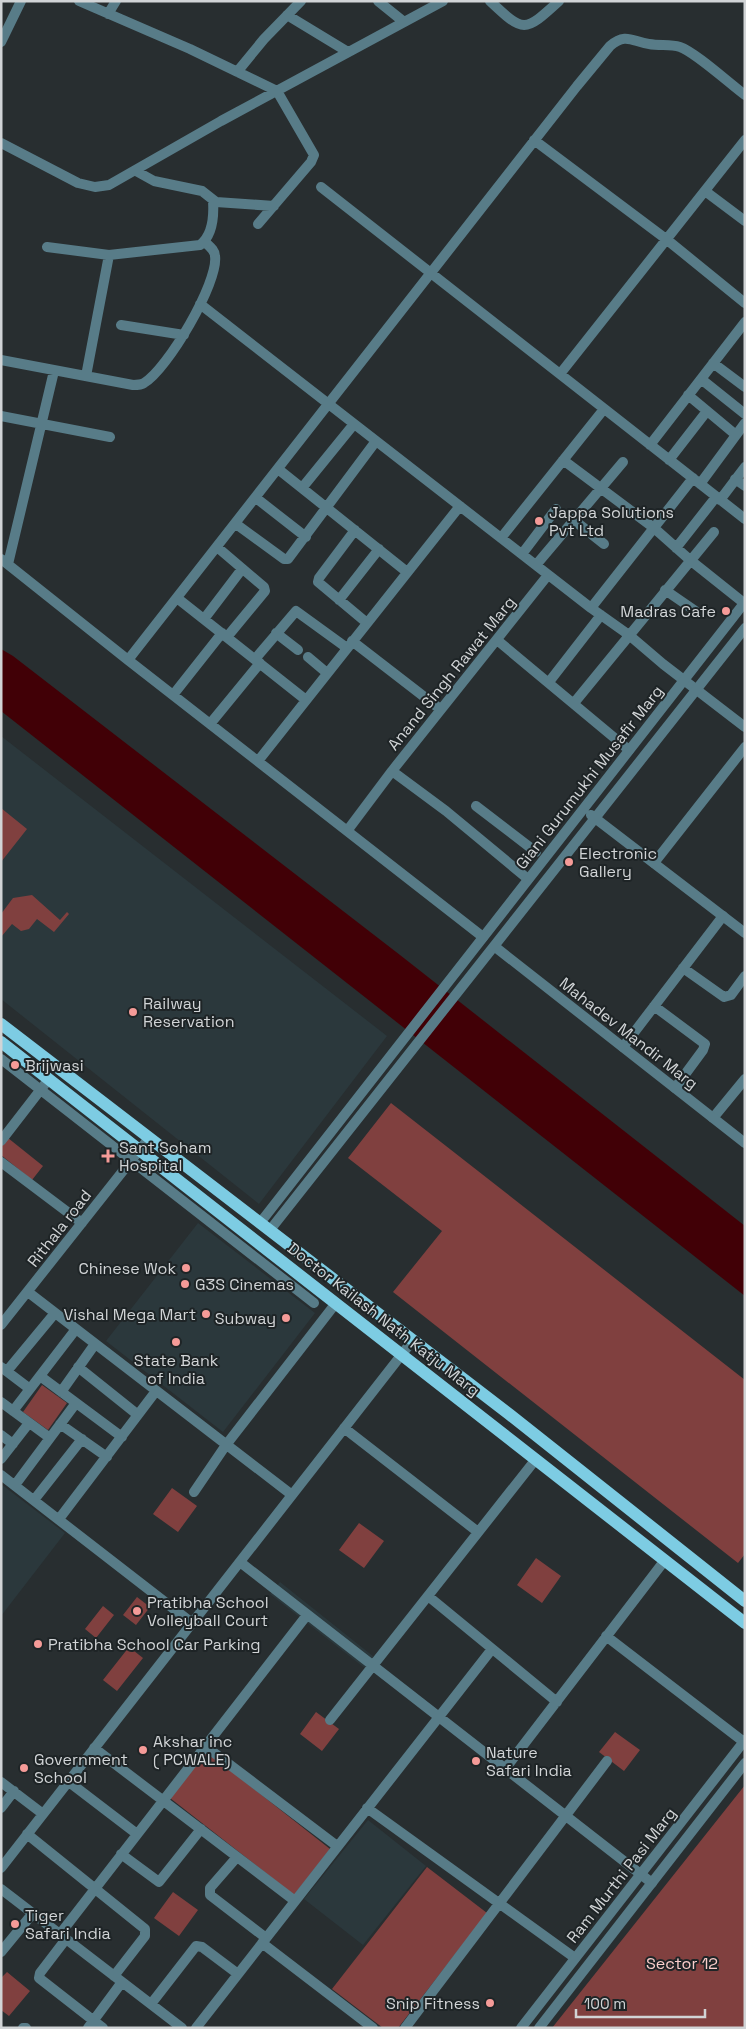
<svg xmlns="http://www.w3.org/2000/svg" width="746" height="2029" font-family="'Space Grotesk',sans-serif">
<rect width="100%" height="100%" fill="#282e30"/>
<!-- built -->
<path fill="#2b383c" d="M1 736 387 1036 259 1204 1 999Z
M198 1223 315 1313 223 1432 106 1341Z
M1 1484 65 1533 1 1616Z
M280 1582 374 1657 366 1669 270 1594Z
M368 1820 426 1866 363 1945 304 1899Z"/>
<!-- green -->
<path fill="#80403f" d="M1 808 27 829 1 862Z
M32 895 60 920 67 912 69 914 54 932 37 919 29 929 21 931 12 924 1 937V914L13 898Z
M391 1103 745 1380V1554L738 1563 393 1292 442 1231 348 1158Z
M8 1138 43 1166 32 1180 1 1155V1146Z
M42 1385 67 1403 48 1430 23 1412Z
M172 1488 197 1506 178 1532 153 1514Z
M359 1523 384 1541 364 1568 339 1550Z
M536 1558 561 1576 542 1603 517 1585Z
M137 1597 150 1607 136 1625 123 1615Z
M103 1606 114 1615 96 1638 85 1629Z
M129 1647 143 1658 117 1691 103 1680Z
M316 1712 339 1729 322 1751 300 1734Z
M615 1732 640 1750 624 1771 599 1752Z
M207 1752 330 1849 294 1895 170 1798Z
M745 1785V2028H552Z
M427 1867 487 1913 398 2028H383L332 1989Z
M173 1892 198 1910 179 1936 154 1918Z
M7 1972 30 1991 9 2016 1 2010V1978Z"/>
<!-- water -->
<path fill="#410006" d="M1 649 13 656 400 955 745 1226V1296L1 711Z"/>
<g fill="none" stroke-linecap="round" stroke-linejoin="round">
<!-- minor -->
<path stroke="#587c88" stroke-width="10" d="M79 1 190 49 277 91 314 155 311 162 258 224
M378 1 404 22
M490 1C524 33 524 33 559 1
M108 14 116 1
M287 15 348 52
M1 42 21 1
M237 72 264 39 301 1
M534 140 666 239 745 303
M1 143 78 183 95 187 109 185 221 121 443 1
M136 171 154 181 202 191 216 202 274 206
M321 187 745 519
M705 191 745 221
M47 247 109 255
M200 304 591 608 629 635 663 664 745 727
M121 325 184 335
M1 360 133 385C137 385 141 385 144 383 167 370 219 282 215 256 215 250 209 246 204 241
M713 363 745 387
M560 374 745 140
M86 376 109 255 200 245C213 235 214 216 213 201
M701 379 745 414
M688 395 736 435
M1 416 110 437
M650 445 745 322
M563 460 654 528 690 560 744 603
M669 460 707 411
M278 469 407 572
M735 479 745 486
M700 484 745 423
M302 488 354 424
M256 498 306 537
M720 500 745 467
M575 521 604 544
M236 524 284 559H288L376 441
M355 530 319 578 318 582 367 623
M501 538 604 409
M217 547 264 587 265 591 227 637
M676 548 716 497
M522 554 556 509
M1 559 128 660 483 937
M8 564 54 371
M536 565 623 462
M665 590 697 612
M177 598 306 700
M339 600 379 549
M591 608 693 478
M204 619 242 569
M276 633 298 650
M497 640 629 750
M352 641 440 709
M308 657 327 673
M255 659 296 611 347 648
M128 660 577 86 610 46C626 32 633 42 649 44 660 46 670 44 680 47 695 52 730 84 745 95
M549 682 601 615
M173 695 222 633
M574 703 714 532
M210 724 260 663
M258 761 460 506
M476 806 536 852
M347 831 392 771
M654 863 745 747
M528 879 446 811 392 771 548 575
M683 968 724 997 731 995 745 976
M654 1006 705 1044 703 1050 675 1088
M623 1047 723 916
M1 1059 314 1303
M713 1118 745 1079
M1 1141 45 1084
M1 1162 82 1223
M28 1292 292 1495
M1 1325 149 1138
M1 1367 30 1389
M78 1367 138 1415
M7 1371 55 1313
M40 1376 122 1437
M61 1392 95 1344
M1 1402 50 1438
M13 1411 76 1329
M60 1424 107 1457
M344 1428 478 1532
M1 1435 13 1444
M1 1459 29 1423
M1 1475 192 1623
M15 1485 76 1403
M194 1492 226 1445 336 1303
M34 1500 82 1439
M59 1519 156 1391
M240 1562 652 1883
M428 1596 557 1702
M606 1636 744 1742
M330 1720 536 1459
M205 1746 337 1846
M94 1748 295 1901
M505 1769 665 1560
M1 1782 43 1814
M69 1782 137 1834
M1 1808 14 1791
M367 1808 575 1958
M27 1834 145 1929V1936L114 1976
M121 1854 159 1882 201 1829
M237 1857 210 1888V1895L266 1938
M1 1868 413 1340
M1 1889 182 2028
M60 1934 307 1615
M66 1939 40 1973 39 1978 103 2028
M262 1943 373 2028
M1 1952 33 1913
M151 2004 196 1946 202 1947 238 1974
M23 2028H26
M88 2028 122 1982
M196 2028 492 1649
M405 2028 607 1761"/>
<!-- tertiary -->
<path stroke="#587c88" stroke-width="10" d="M591 815 745 933
M494 946 745 1143
M260 1223 745 602
M270 1230 745 628
M521 2028 745 1740
M539 2028 745 1763"/>
<!-- primary -->
<path stroke="#7dcce3" stroke-width="12" d="M1 1024 509 1414 745 1601
M1 1042 745 1623"/>
</g>
<!-- markers -->
<g fill="#f59b98" stroke="#1e2426" stroke-width="2">
<circle cx="539" cy="521" r="5"/>
<circle cx="726" cy="611" r="5"/>
<circle cx="569" cy="862" r="5"/>
<circle cx="133" cy="1012" r="5"/>
<circle cx="15" cy="1065" r="5"/>
<path d="M105.5 1148.5h5v5h5v5h-5v5h-5v-5h-5v-5h5z"/>
<circle cx="186" cy="1268" r="5"/>
<circle cx="185" cy="1284" r="5"/>
<circle cx="206" cy="1314" r="5"/>
<circle cx="286" cy="1318" r="5"/>
<circle cx="176" cy="1342" r="5"/>
<circle cx="137" cy="1611" r="5"/>
<circle cx="38" cy="1644" r="5"/>
<circle cx="143" cy="1750" r="5"/>
<circle cx="476" cy="1761" r="5"/>
<circle cx="24" cy="1768" r="5"/>
<circle cx="15" cy="1924" r="5"/>
<circle cx="490" cy="2003" r="5"/>
</g>
<g text-anchor="middle" stroke-width="4" stroke-linejoin="round" paint-order="stroke">
<!-- poi labels -->
<g font-size="16" fill="#d1d4d6" stroke="#1e2426" text-anchor="start">
<text x="549" y="518">Jappa Solutions<tspan x="549" dy="18">Pvt Ltd</tspan></text>
<text x="716" y="617" text-anchor="end">Madras Cafe</text>
<text x="579" y="859">Electronic<tspan x="579" dy="18">Gallery</tspan></text>
<text x="143" y="1009">Railway<tspan x="143" dy="18">Reservation</tspan></text>
<text x="25" y="1071">Brijwasi</text>
<text x="119" y="1153">Sant Soham<tspan x="119" dy="18">Hospital</tspan></text>
<text x="176" y="1274" text-anchor="end">Chinese Wok</text>
<text x="195" y="1290">G3S Cinemas</text>
<text x="196" y="1320" text-anchor="end">Vishal Mega Mart</text>
<text x="276" y="1324" text-anchor="end">Subway</text>
<text x="176" y="1366" text-anchor="middle">State Bank<tspan x="176" dy="18">of India</tspan></text>
<text x="147" y="1608">Pratibha School<tspan x="147" dy="18">Volleyball Court</tspan></text>
<text x="48" y="1650">Pratibha School Car Parking</text>
<text x="153" y="1747">Akshar inc<tspan x="153" dy="18">( PCWALE)</tspan></text>
<text x="486" y="1758">Nature<tspan x="486" dy="18">Safari India</tspan></text>
<text x="34" y="1765">Government<tspan x="34" dy="18">School</tspan></text>
<text x="25" y="1921">Tiger<tspan x="25" dy="18">Safari India</tspan></text>
<text x="480" y="2009" text-anchor="end">Snip Fitness</text>
</g>
<!-- street labels -->
<g font-size="16" fill="#d1d4d6" stroke="#1e2426">
<text transform="translate(451 673) rotate(-51)" y="6">Anand Singh Rawat Marg</text>
<text transform="translate(589 777) rotate(-52)" y="6">Giani Gurumukhi Musafir Marg</text>
<text transform="translate(629 1033) rotate(38)" y="6">Mahadev Mandir Marg</text>
<text transform="translate(59 1228) rotate(-52)" y="6">Rithala road</text>
<text transform="translate(384 1319) rotate(38)" y="6">Doctor Kailash Nath Katju Marg</text>
<text transform="translate(621 1875) rotate(-52)" y="6">Ram Murthi Pasi Marg</text>
</g>
<!-- park labels -->
<g font-size="16" fill="#fbcecb" stroke="#1e2426">
<text x="682" y="1969">Sector 12</text>
</g>
</g>
<!-- border -->
<rect width="746" height="2029" fill="none" stroke="#d1d4d6" stroke-width="5"/>
<!-- scale -->
<path d="M576 2009v8h129v-8" fill="none" stroke="#d1d4d6" stroke-width="2.5"/>
<text x="584" y="2009" font-size="15" fill="#d1d4d6" stroke="#1e2426" stroke-width="4" paint-order="stroke">100 m</text>
</svg>
